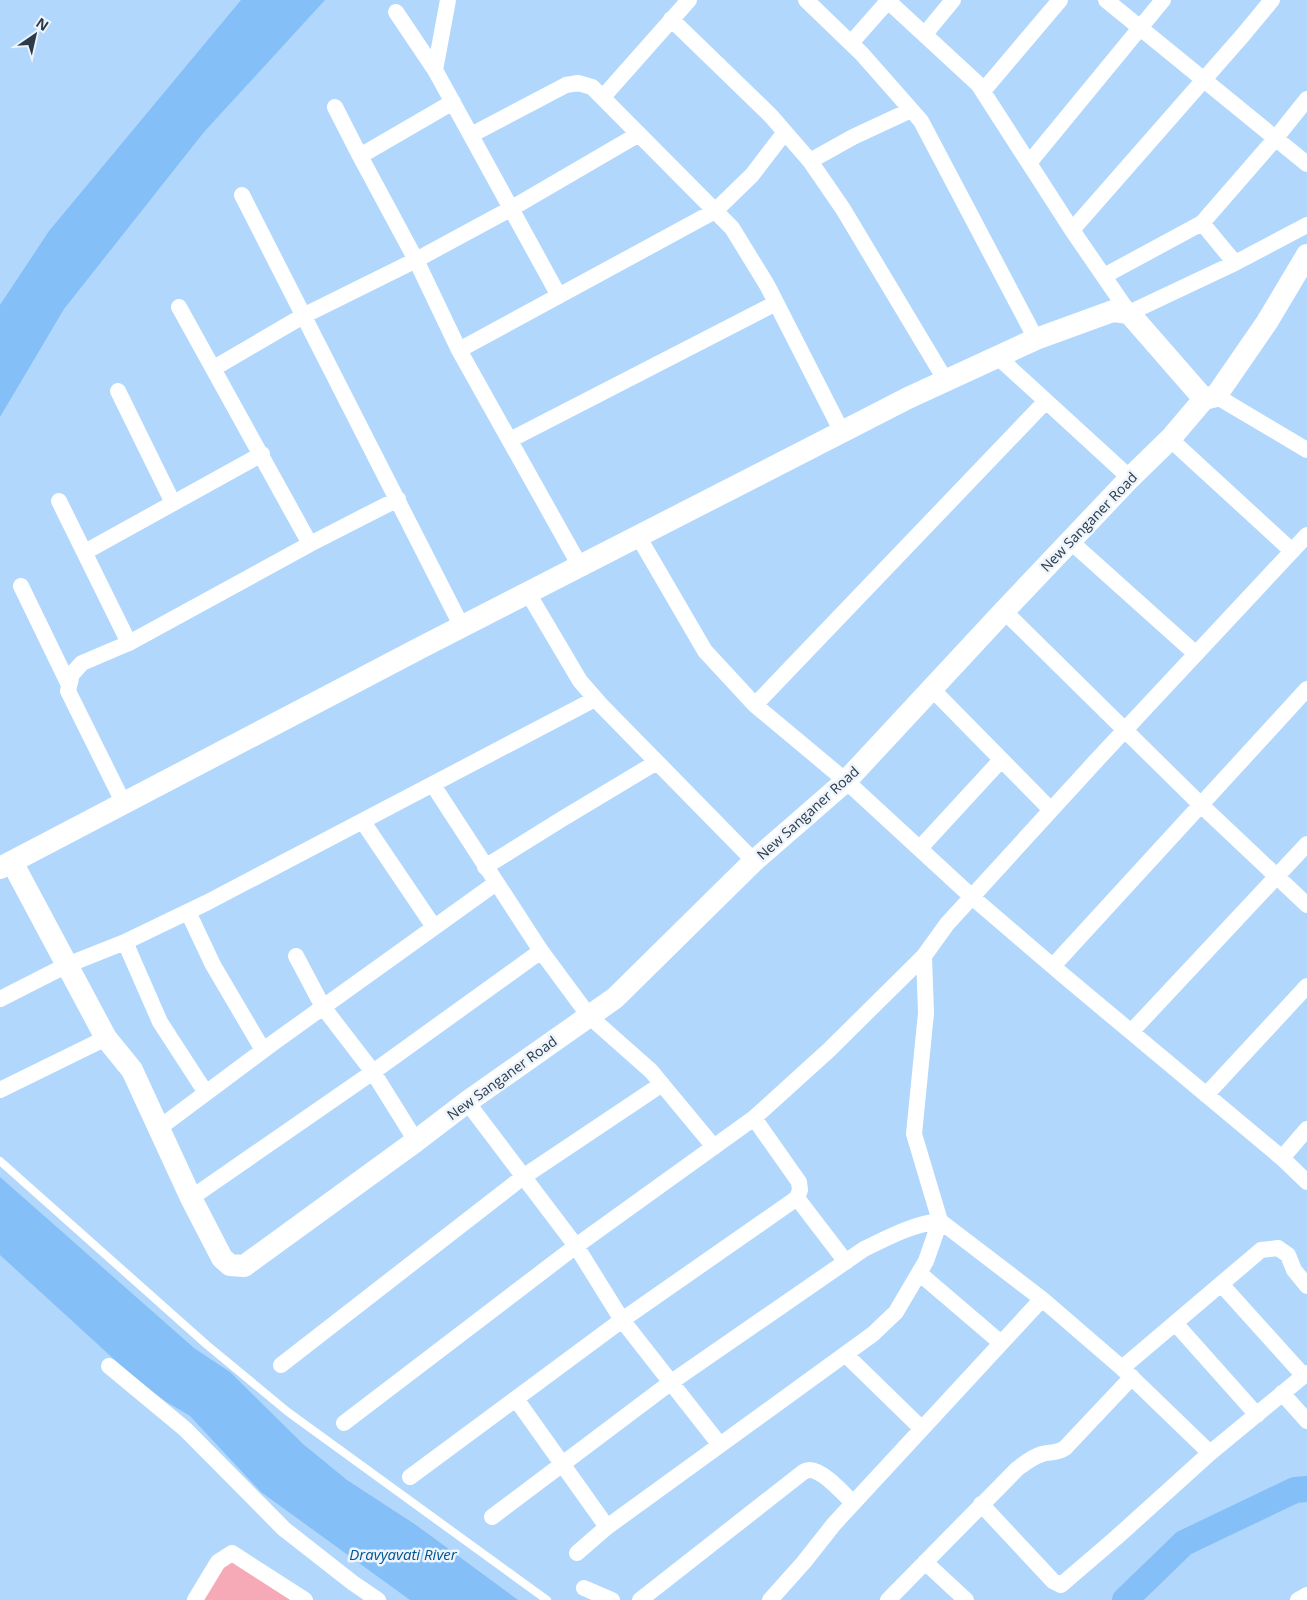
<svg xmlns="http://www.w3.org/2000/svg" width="1307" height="1600" font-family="'Open Sans',sans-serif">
<rect width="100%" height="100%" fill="#b1d7fc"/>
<!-- green -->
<path fill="#f6aab7" d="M232 1553 305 1600H195Z"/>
<!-- water -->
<path fill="#84bff7" d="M241 0H325L204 132 64 309 0 417V305L49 231Z
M0 1177 194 1348 230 1372 303 1444 347 1480 416 1525 518 1600H410L261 1492 190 1416 165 1401 139 1382 0 1255Z"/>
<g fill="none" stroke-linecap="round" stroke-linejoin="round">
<!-- river -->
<path stroke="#84bff7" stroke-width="26" d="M1125 1600 1184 1543 1295 1490 1307 1489"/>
<!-- lane -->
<path stroke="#fff" stroke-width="8" d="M0 1161 207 1345 288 1412 547 1600"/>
<!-- street -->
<path stroke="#fff" stroke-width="16" d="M806 0 862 54 921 121 1036 339
M887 0 978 84 1072 230
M1106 0 1307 164
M1272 0 1243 35 1072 230 1129 313 1235 263 1307 225
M396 12 435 70 559 296
M671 19 771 116 810 161 843 209 946 381
M925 34 953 0
M851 43 888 1
M435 70 448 0
M983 91 1060 0
M603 97 689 0
M453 102 360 156 416 260 459 350 580 566
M335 107 360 156
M471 135 566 85 578 83 592 87 732 228 767 285 842 432
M810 161 853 137 911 110
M1029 163 1163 0
M242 195 462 627
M1235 263 1202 223 1275 139 1307 99
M1104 276 1202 223
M179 307 310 544
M459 350 715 211 752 175 785 132
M998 357 1130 478
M214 368 303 316 416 260 512 208 639 134
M118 391 173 503
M1216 396 1307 450
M1170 439 1292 551
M510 440 776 303
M59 501 129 643
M638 536 705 651 755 705 846 781 972 897 1063 975 1282 1158 1307 1182
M1070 541 1196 654
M85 552 262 454
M21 586 69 685
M528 593 580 681 601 705 754 861
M1004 611 1201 805 1307 905
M931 688 1051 810
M755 705 1046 401
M433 785 541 951 589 1016 651 1071 714 1147
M124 804 68 691 72 674 82 663 129 643 310 544 398 499
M363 822 434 927
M920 848 1001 760
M485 867 562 819 657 762
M188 912 213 965 263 1050
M125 942 160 1022 206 1093
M296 956 323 1007 373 1072 416 1141
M1053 966 1307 689
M0 999 67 965 125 942 208 902 595 699
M1131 1032 1307 844
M0 1090 106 1038
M1206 1095 1307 986
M467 1102 576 1246 622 1320 720 1445
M159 1128 273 1043 496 883
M1282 1158 1307 1129
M191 1198 373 1072 541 951
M797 1198 846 1262
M919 1273 1001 1343
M1221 1284 1303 1375
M1175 1323 1257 1415
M845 1354 922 1429
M281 1365 523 1177 662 1084
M109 1366 185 1429 284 1529 353 1583 378 1600
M1122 1368 1261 1250 1278 1248 1288 1255 1294 1270 1307 1286
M1282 1393 1307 1421
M516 1399 607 1527
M344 1423 576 1246 754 1118 829 1050 924 956 947 924 1095 762 1307 535
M410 1477 622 1320 797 1198 800 1190 799 1182 754 1118
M981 1504 1053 1581 1061 1585 1117 1537 1210 1453 1307 1373
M492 1517 670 1383 864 1249C889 1237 913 1224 940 1221L1042 1299 1122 1368 1210 1453
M577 1553 607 1527 873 1334 896 1312 926 1261 940 1221 914 1134 926 1013 924 956
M925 1562 966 1600
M584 1588 612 1600
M195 1600 218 1562 232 1553 305 1600
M640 1600 802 1473C803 1472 807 1470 809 1470 822 1469 844 1494 853 1503
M770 1600 804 1562 834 1524 1042 1299
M888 1600 1017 1469C1025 1463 1032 1457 1042 1454 1050 1452 1058 1453 1065 1448L1132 1377
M1298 1600 1307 1595"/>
<!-- secondary -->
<path stroke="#fff" stroke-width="22" d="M12 862 106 1038 132 1070 191 1198 222 1258 230 1265 244 1266 416 1141 467 1102 615 998 754 861 846 781 1004 611 1130 478 1170 439 1204 399 1216 396 1267 322 1307 255
M0 868 422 647 908 398 1036 339 1113 311 1129 313 1204 399"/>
</g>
<g text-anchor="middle" stroke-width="5" stroke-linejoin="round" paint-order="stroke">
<!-- street labels -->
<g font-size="14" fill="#2c3b49" stroke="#edf4fc">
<text transform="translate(1089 522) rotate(-46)" y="5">New Sanganer Road</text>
<text transform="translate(808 813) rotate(-42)" y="5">New Sanganer Road</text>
<text transform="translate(502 1078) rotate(-36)" y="5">New Sanganer Road</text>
</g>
<!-- water labels -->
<g font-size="15" font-style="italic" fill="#00548f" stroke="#edf4fc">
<text x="403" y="1560">Dravyavati River</text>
</g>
</g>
<!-- north arrow -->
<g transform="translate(35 35) rotate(34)" stroke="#edf4fc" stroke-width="4" paint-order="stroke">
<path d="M0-4L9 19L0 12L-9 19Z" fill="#2c3b49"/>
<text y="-8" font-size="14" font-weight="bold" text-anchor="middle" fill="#2c3b49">N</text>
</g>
</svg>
